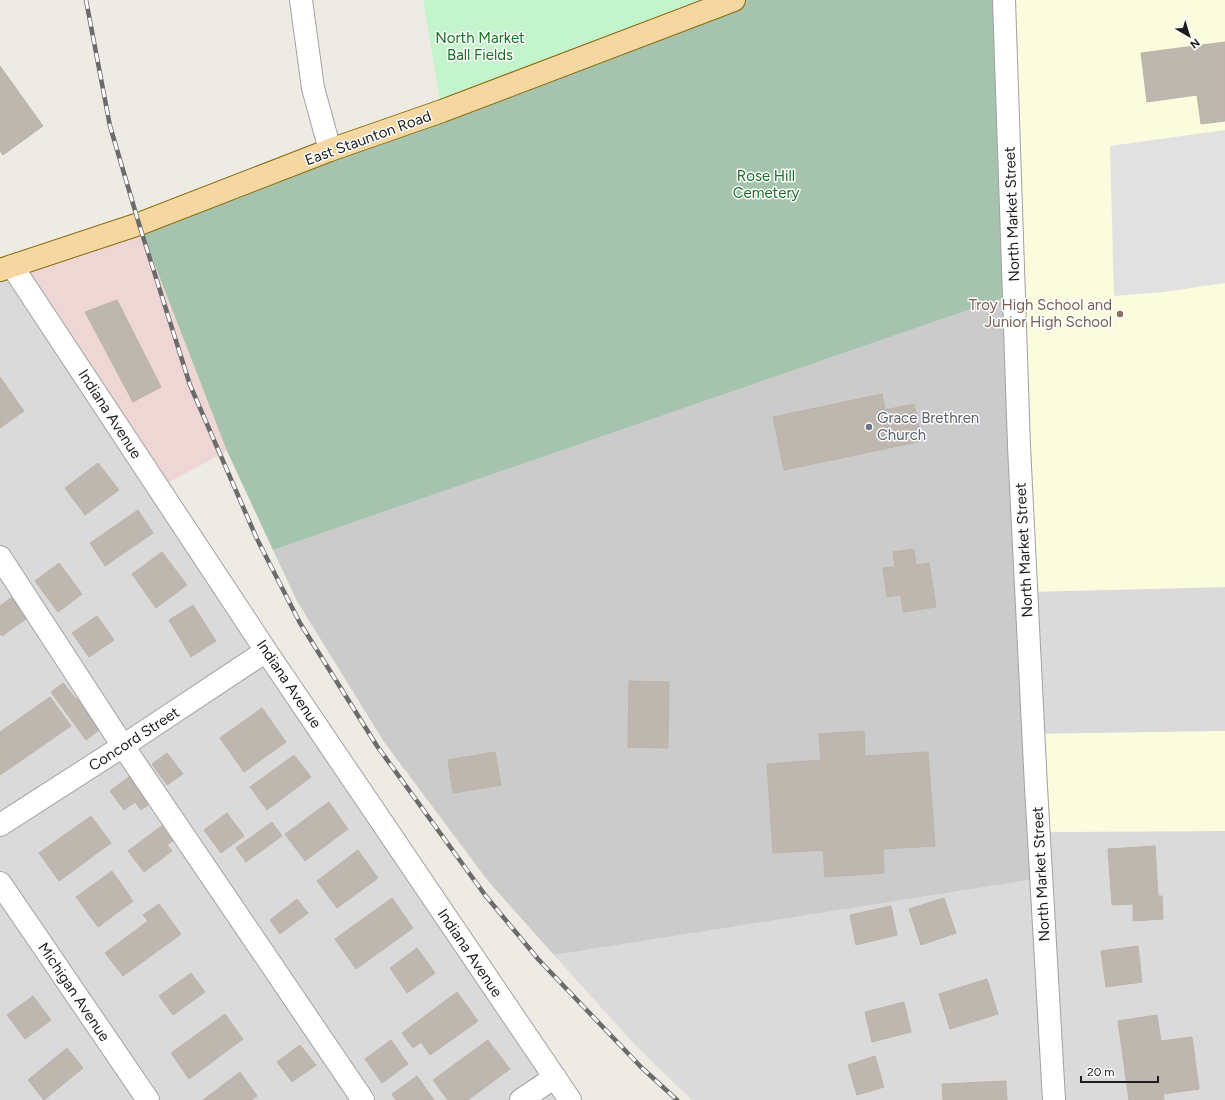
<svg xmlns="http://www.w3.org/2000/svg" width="1225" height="1100" font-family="Figtree,sans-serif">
<rect width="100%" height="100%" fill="#edebe3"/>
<!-- residential -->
<path fill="#dbdada" d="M12 266 567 1100H0V270Z
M1225 587V731L1034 734 1026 592Z
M1225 831V1100H692L635 1045 554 955 1042 878 1039 832Z"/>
<!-- commercial -->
<path fill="#edd6d3" d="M139 224 227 451 158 488 12 266Z"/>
<!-- education -->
<path fill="#fafcdd" d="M1004 0H1225V587L1026 592Z
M1225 731V831L1039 832 1034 734Z"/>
<!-- religious -->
<path fill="#cbcbcb" d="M1015 294 1042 878 554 955 488 881 384 742 297 601 273 550Z"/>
<!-- cemetery -->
<path fill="#a6c4ad" d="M734 0H1004L1015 294 273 550 227 451 139 224Z"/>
<!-- park -->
<path fill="#c3f4cb" d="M423 0H734L442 111Z"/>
<!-- parking -->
<path fill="#e1e1e1" d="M1225 130V283L1164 292 1114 296 1110 146Z"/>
<!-- building -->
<path fill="#bdb7b0" stroke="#bdb3a7" d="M1225 42V121L1201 124 1197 95 1147 102 1141 53Z
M0 66 43 126 3 155 0 151Z
M117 300 161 387 133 402 85 312Z
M0 377 24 411 0 428Z
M882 394 885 410 914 404 922 441 784 470 773 417Z
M98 463 119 490 85 515 65 488Z
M138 510 153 533 105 566 90 543Z
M914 549 916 565 929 563 936 607 903 612 901 595 887 597 883 568 895 567 893 552Z
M162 552 187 585 156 608 132 574Z
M59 563 82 594 58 612 35 581Z
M15 595 30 616 2 636 0 634V606Z
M193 605 216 641 191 657 169 620Z
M97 616 114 640 89 657 72 633Z
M629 681 669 682 668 748 628 747Z
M63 683 76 699 84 693 107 724 86 740 51 692Z
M50 697 71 726 0 775V732Z
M262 708 286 742 244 772 220 738Z
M864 731 865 756 928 752 935 846 883 849 884 873 825 877 823 850 773 853 767 764 821 760 819 734Z
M495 752 501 785 453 793 448 760Z
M167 753 183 774 167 785 152 764Z
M294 755 311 777 267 810 250 787Z
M134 773 155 800 141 810 135 802 124 810 110 791Z
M329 802 348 829 305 861 285 834Z
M227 813 244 836 221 853 204 830Z
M91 816 111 843 59 881 39 853Z
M167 822 178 837 167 845 172 851 144 872 128 851Z
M272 822 282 836 246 862 236 848Z
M1155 846 1158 896H1162L1163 919 1133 921V904L1112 905 1108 849Z
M358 850 378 878 337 908 317 881Z
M112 871 133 901 98 927 76 897Z
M392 898 413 928 356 969 335 939Z
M944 898 956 933 921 945 909 909Z
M297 899 308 913 280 934 270 920Z
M159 904 181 934 123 976 105 953 148 921 143 915Z
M891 906 897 935 856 945 850 915Z
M1138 946 1142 982 1106 987 1101 951Z
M417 948 435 973 407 993 390 968Z
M191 973 205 992 173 1015 159 996Z
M987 979 998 1014 950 1029 939 994Z
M457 992 478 1021 430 1055 421 1042 413 1048 402 1033Z
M33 996 51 1020 25 1039 7 1015Z
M904 1002 911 1032 872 1042 865 1012Z
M225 1014 243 1039 189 1079 171 1053Z
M1157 1015 1161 1041 1192 1037 1199 1089 1163 1094 1164 1100H1129L1118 1021Z
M391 1040 408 1064 382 1083 365 1059Z
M488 1040 510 1069 468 1100H448L433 1080Z
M300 1045 316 1065 292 1082 277 1062Z
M67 1048 83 1068 44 1100 28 1080Z
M875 1056 884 1087 857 1095 848 1065Z
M240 1072 257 1096 252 1100H203Z
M417 1076 434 1100H396L392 1094Z
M1006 1081 1007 1100H943L942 1084Z"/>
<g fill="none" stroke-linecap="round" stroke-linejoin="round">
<defs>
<path id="minor" d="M301 0 313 88 330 150
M1004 0 1019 446 1036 787 1054 1100
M12 266 266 651 570 1100
M0 557 123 746 363 1100
M0 825 123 746 266 651
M0 883 148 1100
M521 1100 555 1077"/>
<path id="major" d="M0 270 139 224 330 150 442 111 734 0"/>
</defs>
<!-- minor casing -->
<use href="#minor" stroke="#a1a1a1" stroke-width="24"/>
<!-- major casing -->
<use href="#major" stroke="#8a6a0c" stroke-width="24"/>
<!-- minor -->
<use href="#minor" stroke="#fff" stroke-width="22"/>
<!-- major -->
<use href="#major" stroke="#f4d7a1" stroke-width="22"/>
<defs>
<path id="rail" d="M86 0 110 126 139 224 190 385 257 539 300 623 377 746 485 895 538 959 641 1067 677 1100"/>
</defs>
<!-- rail casing -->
<use href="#rail" stroke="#6b6b6b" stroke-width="4.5"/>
<!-- rail -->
<use href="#rail" stroke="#fff" stroke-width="3" stroke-dasharray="9" stroke-linecap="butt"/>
</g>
<!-- markers -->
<circle fill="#8d6e63" stroke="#fff" stroke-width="1.5" cx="1120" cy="314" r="4"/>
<circle fill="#6b7280" stroke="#fff" stroke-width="1.5" cx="869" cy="427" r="4"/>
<g text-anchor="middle" stroke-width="3" stroke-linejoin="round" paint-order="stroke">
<!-- park labels -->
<g font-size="15" fill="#147223" stroke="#fff">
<text x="480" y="43">North Market<tspan x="480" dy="17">Ball Fields</tspan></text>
<text x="766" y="181">Rose Hill<tspan x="766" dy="17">Cemetery</tspan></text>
</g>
<!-- street labels -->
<g font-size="15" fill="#1d1d1d" stroke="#fff">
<text transform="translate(368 138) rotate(-20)" y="5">East Staunton Road</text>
<text transform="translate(1012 214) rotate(-92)" y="5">North Market Street</text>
<text transform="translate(110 414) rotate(57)" y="5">Indiana Avenue</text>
<text transform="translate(1024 550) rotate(-93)" y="5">North Market Street</text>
<text transform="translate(289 684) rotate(56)" y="5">Indiana Avenue</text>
<text transform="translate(134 739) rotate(-33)" y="5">Concord Street</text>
<text transform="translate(1041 874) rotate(-93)" y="5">North Market Street</text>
<text transform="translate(470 953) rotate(56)" y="5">Indiana Avenue</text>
<text transform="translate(74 992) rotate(56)" y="5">Michigan Avenue</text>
</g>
<!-- education labels -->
<g font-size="15" fill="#785e54" stroke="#fff" text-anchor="end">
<text x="1112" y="310">Troy High School and<tspan x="1112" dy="17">Junior High School</tspan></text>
</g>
<!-- worship labels -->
<g font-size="15" fill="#5b616d" stroke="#fff" text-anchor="start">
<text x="877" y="423">Grace Brethren<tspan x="877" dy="17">Church</tspan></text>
</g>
</g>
<!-- north arrow -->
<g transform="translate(1189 36) rotate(142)" stroke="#ffffff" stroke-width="3" paint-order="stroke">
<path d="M0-3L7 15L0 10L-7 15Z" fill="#1d1d1d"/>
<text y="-6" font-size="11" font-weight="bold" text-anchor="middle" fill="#1d1d1d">N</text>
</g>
<!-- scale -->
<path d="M1081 1076v6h77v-6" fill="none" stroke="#1d1d1d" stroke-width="2"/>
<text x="1087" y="1076" font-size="12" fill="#1d1d1d" stroke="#ffffff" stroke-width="3" paint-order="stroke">20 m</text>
</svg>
